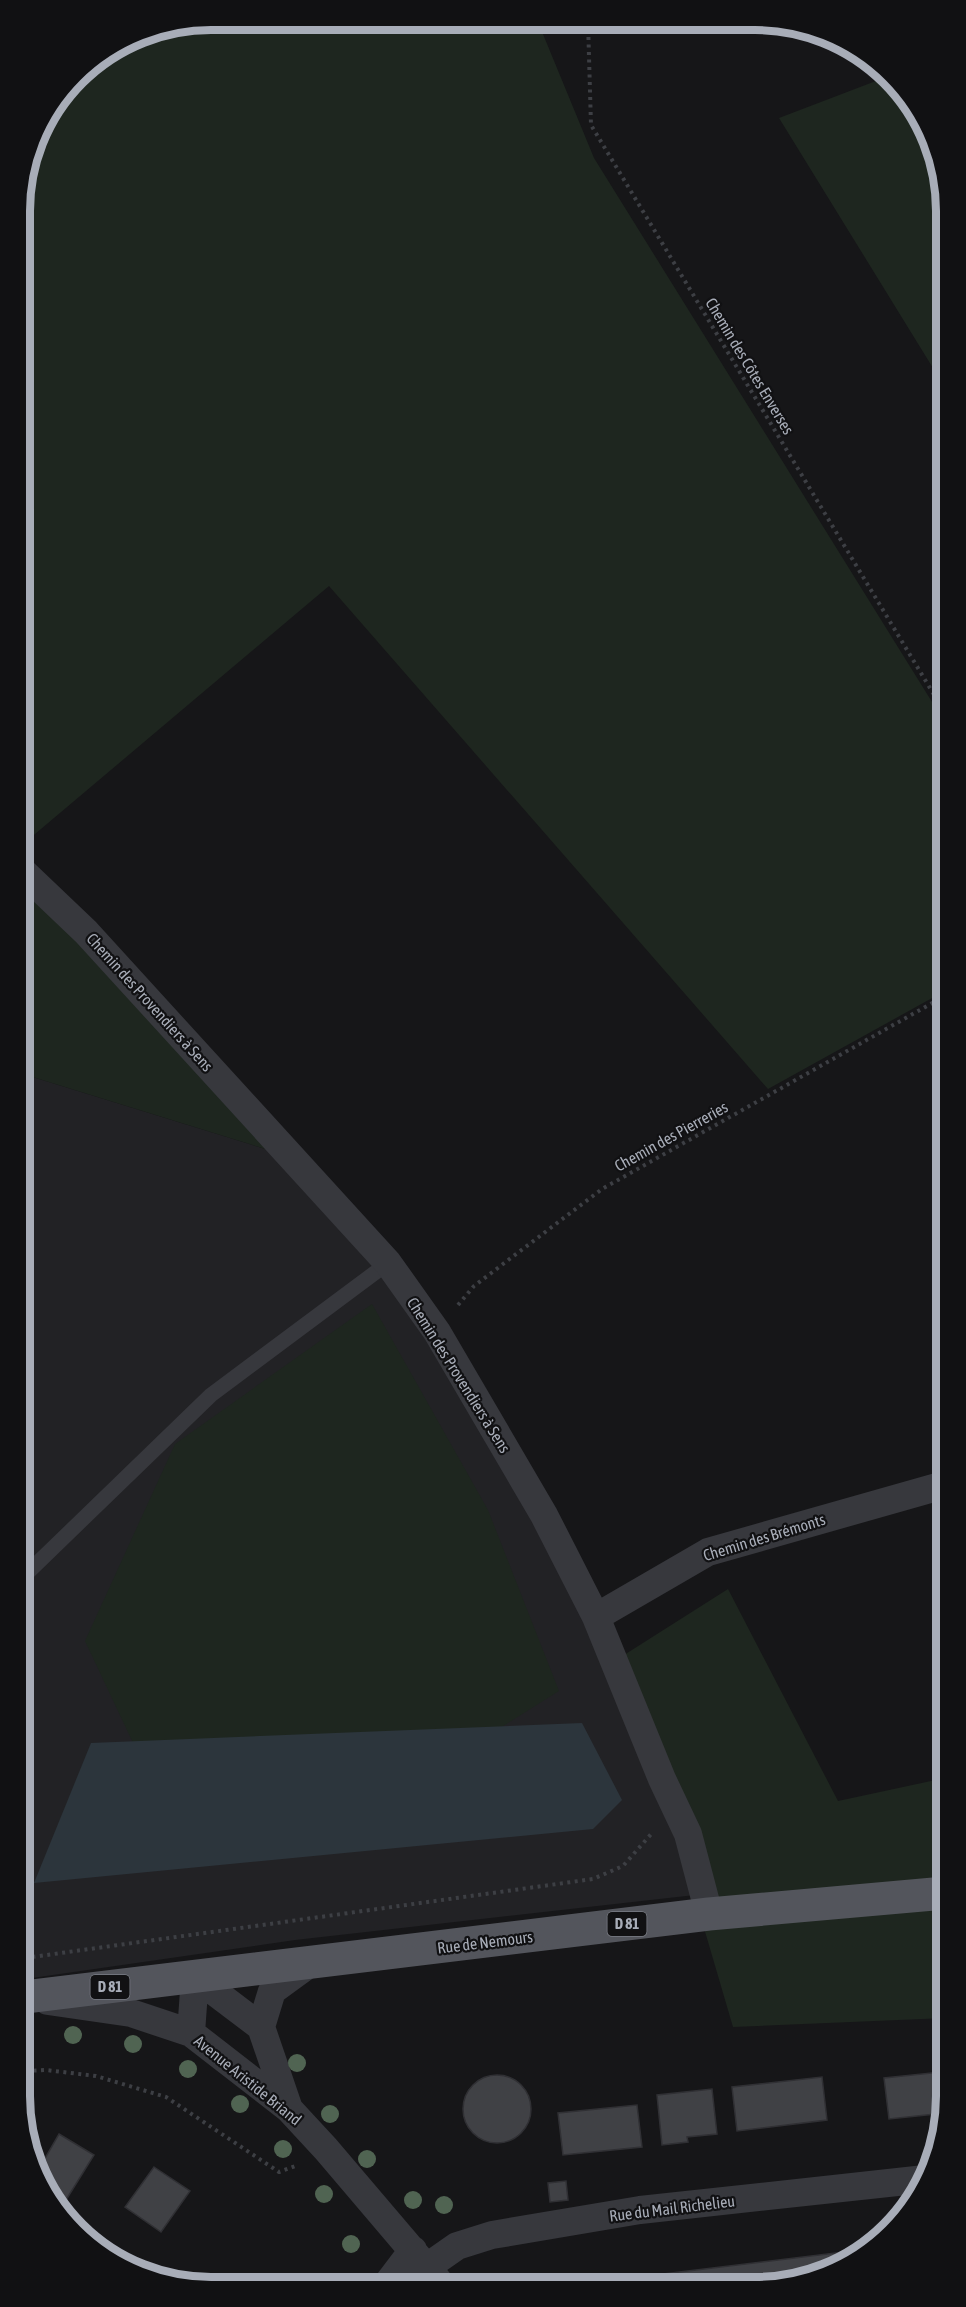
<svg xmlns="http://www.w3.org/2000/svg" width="966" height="2307" font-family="'Asap Condensed',sans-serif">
<rect width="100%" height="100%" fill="#161618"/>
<!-- built -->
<path fill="#222225" d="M23 1074 285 1155 465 1365 624 1655 695 1895 295 1940 25 1979Z"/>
<!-- green -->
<path fill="#1e261f" d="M211 20 538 22 594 158 942 718 943 992 768 1089 329 586 22 845 20 198 39 127 85 67 138 34Z
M889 76 921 115 940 162 941 381 779 118Z
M22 865 285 1155 23 1074Z
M372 1304 488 1510 559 1691 446 1762 151 1781 85 1641 175 1444Z
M728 1589 838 1801 945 1778 946 2018 733 2027 624 1655Z"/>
<!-- water -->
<path fill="#2c353c" d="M582 1723 622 1800 593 1829 34 1883 91 1743Z"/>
<!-- building -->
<path fill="#404145" stroke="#303034" stroke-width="1.5" d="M941 2072 945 2113 889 2119 884 2078Z
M463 2109a34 34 0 1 1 68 0a34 34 0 1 1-68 0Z
M822 2077 827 2120 737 2131 732 2087Z
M712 2089 717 2134 687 2137 688 2142 662 2145 657 2095Z
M637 2105 642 2147 563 2155 558 2113Z
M59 2134 94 2155 61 2208 45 2192 37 2172Z
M154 2167 190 2191 161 2232 125 2207Z
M566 2181 568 2200 550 2202 548 2183Z
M868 2249 861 2255 804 2281 597 2282Z"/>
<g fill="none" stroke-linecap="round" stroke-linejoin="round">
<!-- path -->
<path stroke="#3d3f44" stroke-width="4" stroke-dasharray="3 4.5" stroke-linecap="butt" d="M588 22 591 125 942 708
M458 1305 474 1286 602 1189 943 997
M25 1958 593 1879 623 1866 652 1833
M26 2071 46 2070 96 2076 166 2097 279 2172 298 2165"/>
<!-- service -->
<path stroke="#37383d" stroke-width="15" d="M24 1576 211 1395 388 1263"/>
<!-- minor -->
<path stroke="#37383d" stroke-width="28" d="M22 871 86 932 388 1263 437 1332 544 1515 596 1617 662 1779 688 1834 709 1914
M596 1617 708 1552 944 1485
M195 1977 261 2027
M48 2001 131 2013 191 2033 289 2109 326 2149 440 2283
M191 2033 195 1977
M289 2109 261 2027 272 1991 309 1964
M427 2267 457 2246 492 2235 640 2210 925 2179
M388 2283 413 2250"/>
<!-- primary -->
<path stroke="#53555c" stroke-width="33" d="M25 1997 709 1914 945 1893"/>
</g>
<!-- trees -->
<g fill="#506452">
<circle cx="73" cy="2035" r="9"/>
<circle cx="133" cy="2044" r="9"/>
<circle cx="297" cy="2063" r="9"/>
<circle cx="188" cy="2069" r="9"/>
<circle cx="240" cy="2104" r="9"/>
<circle cx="330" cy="2114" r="9"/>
<circle cx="283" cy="2149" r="9"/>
<circle cx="367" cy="2159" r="9"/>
<circle cx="324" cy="2194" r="9"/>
<circle cx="413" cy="2200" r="9"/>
<circle cx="444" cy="2205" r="9"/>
<circle cx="351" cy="2244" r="9"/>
</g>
<g text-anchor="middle" stroke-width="4.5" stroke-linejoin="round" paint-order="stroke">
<!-- shield labels -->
<g fill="#111113" stroke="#7b7e86" stroke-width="1.5">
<rect x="607.5" y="1912" width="39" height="24" rx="4.5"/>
<rect x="90.5" y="1975" width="39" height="24" rx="4.5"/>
</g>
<g font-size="15" font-weight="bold" fill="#a8adb8">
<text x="627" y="1929">D 81</text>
<text x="110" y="1992">D 81</text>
</g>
<!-- street labels -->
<g font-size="16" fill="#a8adb8" stroke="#111113">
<text transform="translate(750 366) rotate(59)" y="6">Chemin des Côtes Enverses</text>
<text transform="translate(150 1002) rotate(48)" y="6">Chemin des Provendiers à Sens</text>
<text transform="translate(671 1136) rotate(-29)" y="6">Chemin des Pierreries</text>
<text transform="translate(459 1375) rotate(58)" y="6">Chemin des Provendiers à Sens</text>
<text transform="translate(764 1537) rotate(-17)" y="6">Chemin des Brémonts</text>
<text transform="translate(485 1942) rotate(-7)" y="6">Rue de Nemours</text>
<text transform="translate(248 2080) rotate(39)" y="6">Avenue Aristide Briand</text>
<text transform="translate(672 2208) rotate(-7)" y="6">Rue du Mail Richelieu</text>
</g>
</g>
<!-- crop -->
<path d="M0 0H966V2307H0ZM211 30H755A181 181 0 0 1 936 211V2096A181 181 0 0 1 755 2277H211A181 181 0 0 1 30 2096V211A181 181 0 0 1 211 30Z" fill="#111113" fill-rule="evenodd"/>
<path fill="none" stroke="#a8adb8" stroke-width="8" d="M211 30H755A181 181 0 0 1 936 211V2096A181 181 0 0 1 755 2277H211A181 181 0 0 1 30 2096V211A181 181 0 0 1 211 30Z"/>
</svg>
